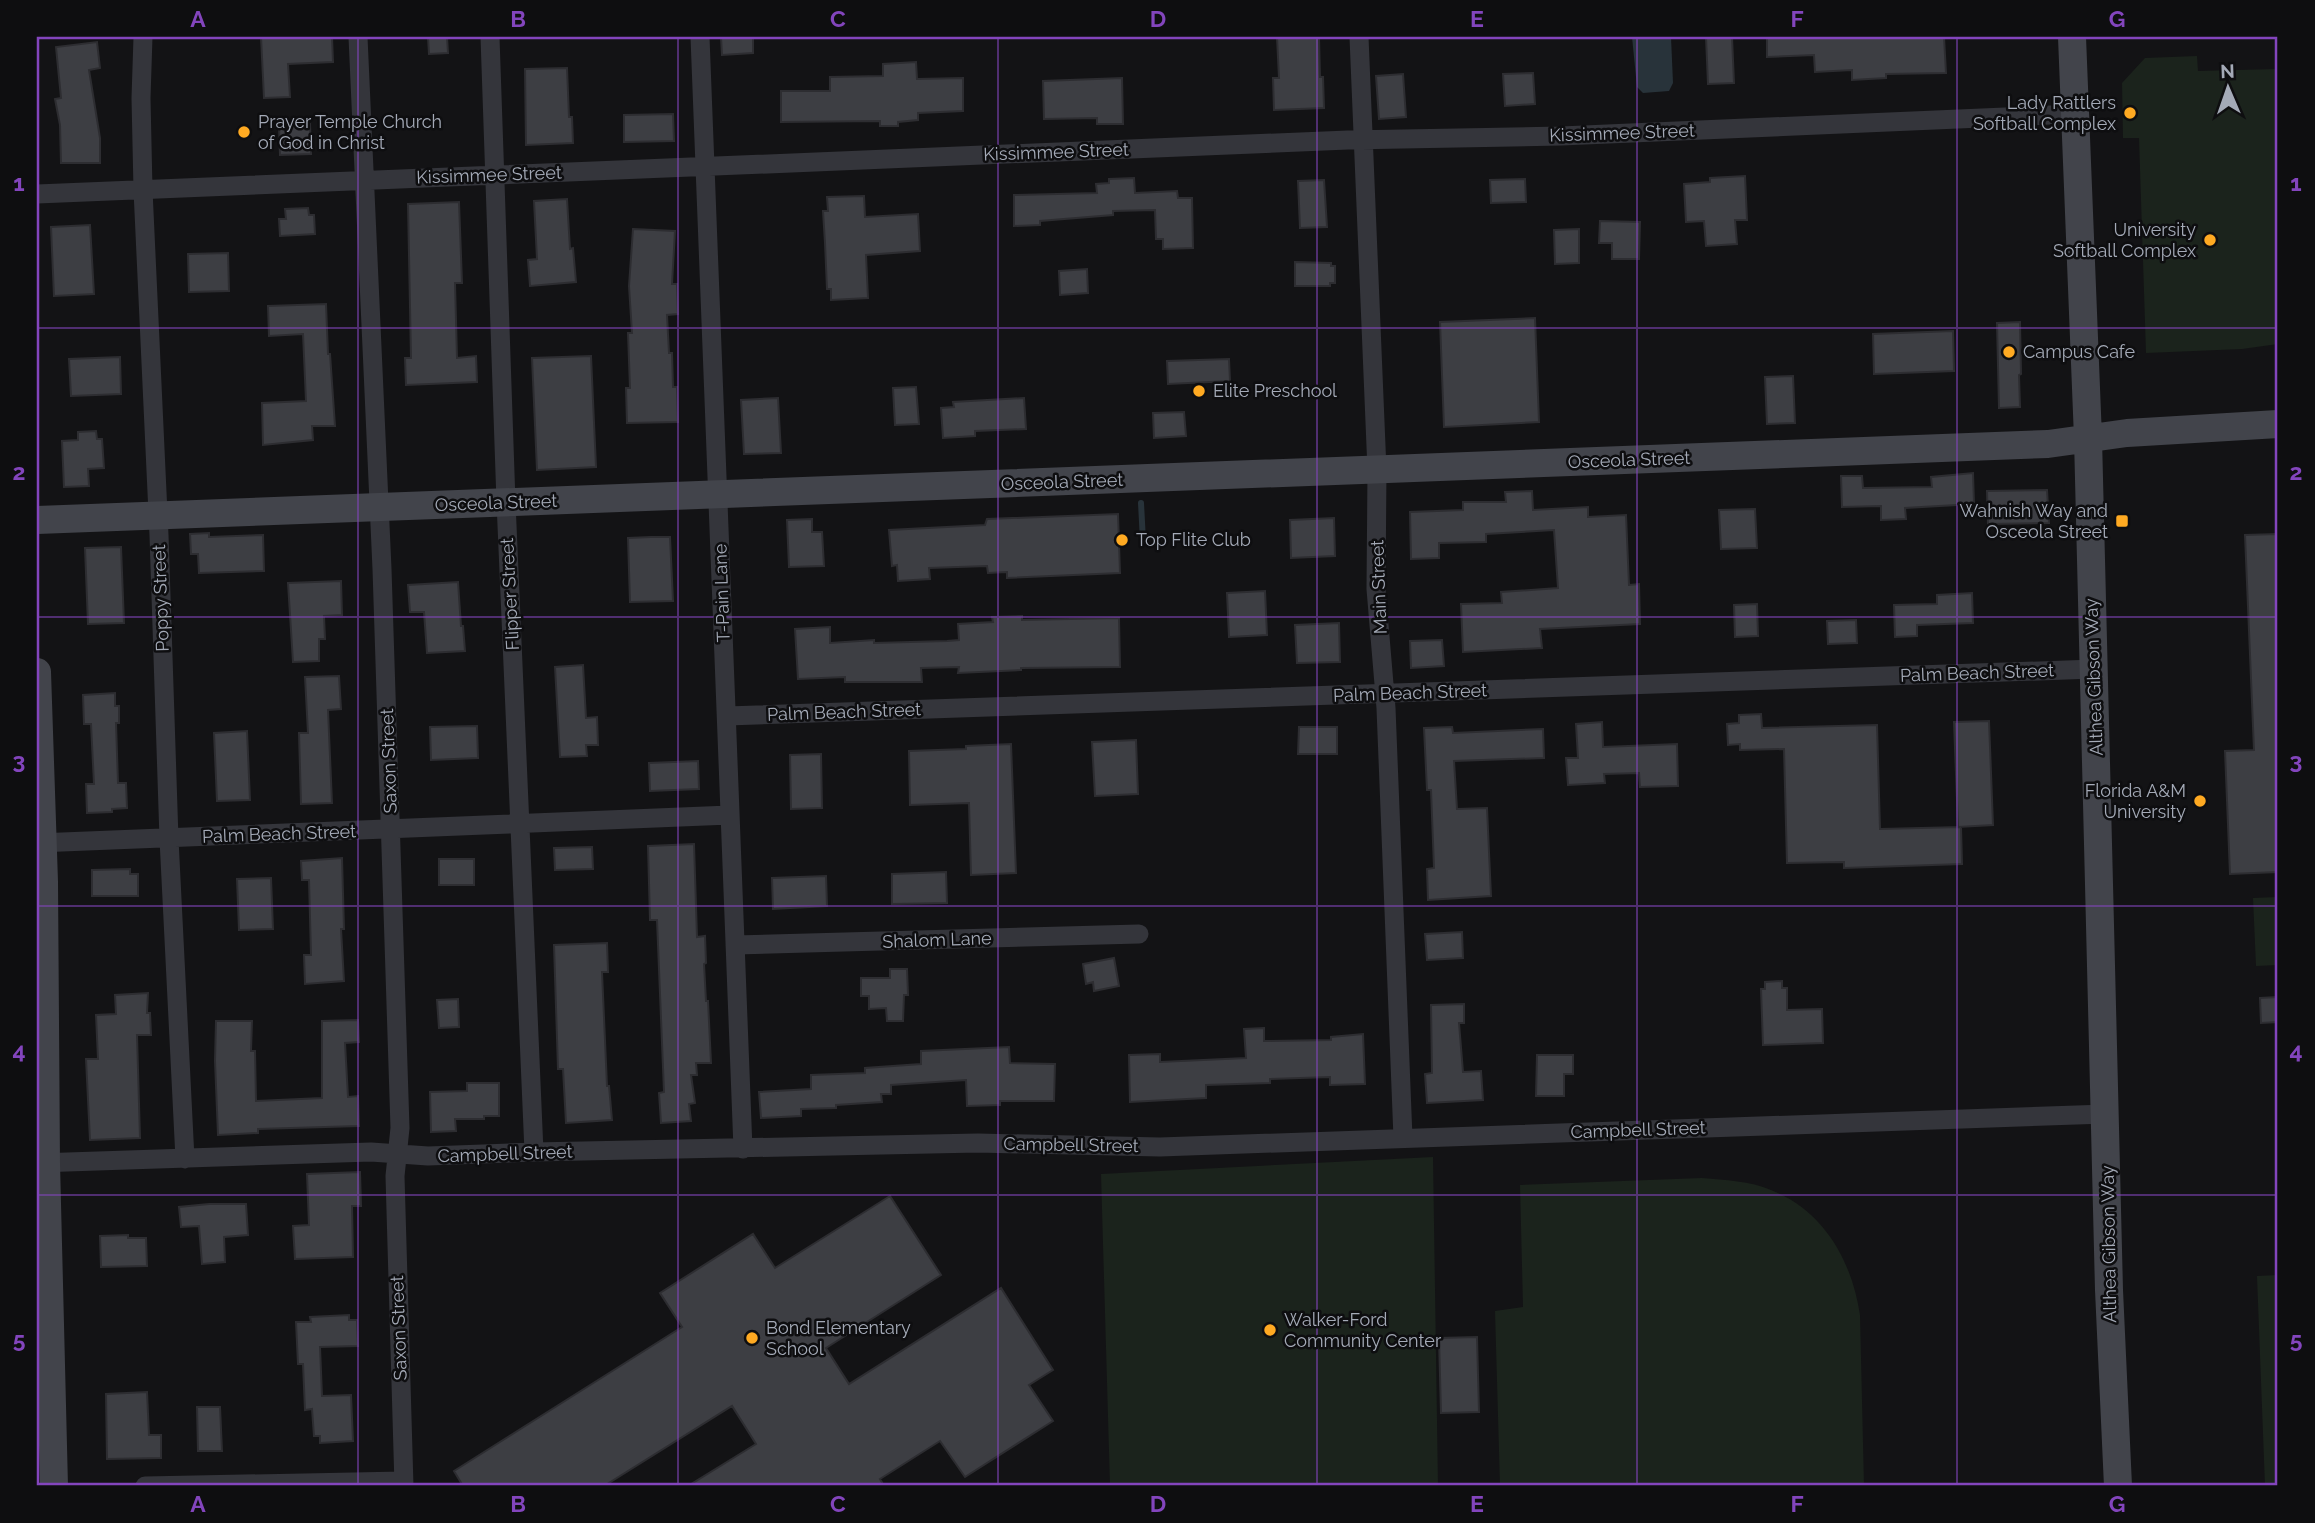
<svg xmlns="http://www.w3.org/2000/svg" width="2315" height="1523" font-family="Raleway,sans-serif">
<rect width="100%" height="100%" fill="#131315"/>
<!-- green -->
<path fill="#1b231c" d="M2197 56 2198 71 2278 69V344L2242 349 2146 353 2139 138H2123L2122 83 2145 58Z
M2278 897V965L2256 966 2253 898Z
M1433 1157 1438 1486H1110L1101 1174Z
M1702 1178C1725 1180 1750 1181 1771 1190 1824 1211 1852 1261 1860 1315L1864 1486H1500L1495 1311 1523 1307 1520 1185Z
M2278 1275V1486H2265L2257 1276Z"/>
<!-- water -->
<path fill="#28333a" d="M1632 37H1671L1673 83 1669 91 1643 93 1637 87Z"/>
<g fill="none" stroke-linecap="round" stroke-linejoin="round">
<!-- stream -->
<path stroke="#28333a" stroke-width="6" d="M1141 503 1143 541"/>
</g>
<!-- building -->
<path fill="#3d3e43" stroke="#2d2d31" stroke-width="2" d="M261 37H332L333 62 288 64 290 97 264 98Z
M428 37H447L448 53 429 54Z
M721 37H753V53L722 55Z
M1277 37H1319L1320 77H1323L1324 108 1274 110 1273 78H1279Z
M1706 37H1732L1734 83 1708 84Z
M1767 37H1944L1946 73 1886 74V78L1852 80V70L1815 72 1814 55 1767 57Z
M97 42 100 68 89 70 100 138V163H61L60 125 55 99 61 98 56 47Z
M916 62 917 79 963 78V111L918 113V120L898 122V126H880V121L781 122V91H830V77L883 76V64Z
M567 68 569 117H572L573 143 526 145 525 69Z
M1533 73 1535 104 1505 106 1503 74Z
M1403 74 1406 117 1379 119 1376 76Z
M1122 78 1123 124H1097V118L1044 119 1043 81Z
M673 114 674 141 624 142V115Z
M310 124 311 154 280 155 279 126Z
M1745 176 1747 220H1735L1737 244 1706 246 1704 221 1686 222 1684 184 1710 182V178Z
M1134 178 1135 193 1177 191 1178 198H1192L1193 248 1163 249V239H1156L1155 210 1113 211V215L1040 221V225L1014 226V195L1097 193 1096 184 1109 183V179Z
M1525 179 1526 202 1491 203 1490 180Z
M1324 180 1327 227 1300 228 1298 181Z
M864 196 865 217 918 214 920 251 866 255 868 298 831 300V289H827L825 243 823 211H828L827 197Z
M567 199 570 249 573 248 576 282 530 286 528 260 537 259 534 201Z
M459 202 462 283H455L457 358 476 356 477 382 406 385 405 358H411L408 204Z
M308 208 309 215H314L315 234 280 236 279 219H286L285 209Z
M1600 221 1640 222 1639 259H1612V243H1599Z
M90 225 94 294 54 296 51 227Z
M633 229 675 231 672 284H677L678 314 667 315 669 353H672L673 387H677L678 422 627 423 626 388H630L628 333H632L629 286Z
M1579 229V263L1555 264 1554 230Z
M228 253 229 291 189 292 188 254Z
M1295 262 1331 263V266H1335V283H1330V286H1295Z
M1087 269 1088 293 1060 295 1059 271Z
M326 304 328 354H330L335 426H312L313 440 263 445 262 403 306 401 303 334 269 336 268 306Z
M1535 318 1539 422 1444 427 1440 322Z
M2020 322 2021 374 2019 375 2020 407 1999 408 1997 323Z
M1953 331 1954 371 1874 374 1873 334Z
M591 356 596 467 537 470 532 358Z
M120 357 121 394 71 396 69 359Z
M1229 359 1230 381 1168 384 1167 361Z
M1793 376 1795 423 1767 424 1765 377Z
M916 387 919 424 895 425 893 388Z
M778 398 781 453 744 454 741 400Z
M1024 398 1026 429 975 431V436L943 438 941 408 954 407 953 402Z
M1184 412 1186 436 1154 438 1153 413Z
M96 431 97 439H102L104 468 88 469 89 486 64 487 62 441 78 440V432Z
M1973 473 1974 504 1905 508 1906 519 1881 520V506L1842 507 1841 476H1862L1863 488 1932 487 1931 477Z
M2047 490 2049 523 1988 524 1987 491Z
M1532 491 1533 510 1588 507V517L1626 515 1629 585 1639 584 1640 624 1540 629 1542 648 1463 652 1461 604 1502 603 1501 592 1558 588 1554 530 1486 534V542L1439 543V558L1411 559 1410 512 1463 510V502H1506L1505 492Z
M1755 509 1757 548 1721 549 1719 510Z
M1118 514 1120 573 1007 578V572L988 573 987 566 929 568 930 579 898 581 897 565 892 566 889 530 985 525 987 519Z
M1334 518 1335 556 1291 558 1290 520Z
M812 519V532H822L824 566 789 567 787 520Z
M209 533V537L263 535 264 571 199 573 198 554H191L190 534Z
M2278 534V872L2230 874 2225 751 2254 750 2245 535Z
M651 537H670L673 601 630 602 628 538Z
M121 547 124 623 88 624 85 548Z
M341 581 342 615 324 616 325 639H319V661L293 662 288 583Z
M458 582 461 626H463L465 651 427 653 424 612H410L408 585Z
M1265 591 1267 635 1229 637 1227 593Z
M1972 593 1973 623 1917 625V636L1895 637 1894 605 1937 604V595Z
M1757 604 1758 636 1735 637 1734 605Z
M1022 616V620L1119 618 1120 667 1021 668V670L958 673 959 667 921 668 922 682H845V677L798 679 795 629 830 627V643L874 640V643L947 641 959 640 958 624 993 622 992 617Z
M1856 620 1857 643 1828 644 1827 621Z
M1339 623 1340 662 1297 663 1295 625Z
M1442 640 1444 666 1411 668 1410 641Z
M583 665 586 718 597 717 598 745H586L587 756 560 757 555 667Z
M339 676 341 709 328 710 332 803 301 804 299 733H308L305 677Z
M115 693V706H119V723H116L118 783H126L127 808 112 809V812L87 813 86 784H94L91 724H84L83 695Z
M1761 714 1762 728 1877 725 1880 829 1961 827 1962 864 1844 868V862L1787 863 1784 749 1740 750V744L1728 745 1727 724 1739 723V715Z
M1989 721 1993 825 1958 827 1954 722Z
M1602 722 1603 747 1677 744 1678 786 1640 787 1639 773 1604 774 1605 783 1568 785 1566 758H1578L1576 724Z
M477 726 478 758 431 760 430 727Z
M1299 727H1337V754H1298Z
M1452 727 1453 733 1543 729 1544 758 1454 761 1457 809 1487 808 1491 896 1428 900 1427 869 1434 868 1431 790H1427L1424 728Z
M247 731 250 800 217 801 214 733Z
M1136 740 1138 794 1095 796 1092 742Z
M1011 744 1016 873 971 875 969 803 910 805 909 751 966 749V746Z
M821 754 822 808 791 809 790 755Z
M698 761 699 789 650 791 649 763Z
M694 844 697 937 705 936 706 963 704 964 706 1001H708L711 1063H696L697 1075H691L695 1103 689 1104 691 1121 661 1123 659 1093 664 1092 657 920H650L648 846Z
M592 847 593 869 555 870 554 848Z
M342 858 344 929H341L344 981 305 984 304 955H311L309 880H302L301 861Z
M439 859H474V885H439Z
M130 869V874H138V896H92V870Z
M946 872 947 903 892 904V874Z
M826 876 827 906 773 909 772 878Z
M271 878 273 929 239 930 237 879Z
M1462 932 1463 958 1427 960 1425 934Z
M607 943 608 972H602L607 1086H609L612 1120 566 1123 563 1069H558L554 945Z
M1114 958 1119 986 1094 991 1093 982 1086 984 1083 964Z
M890 969H907L908 995H904L903 1021H887L886 1008 869 1009V996H861V978H890Z
M1782 981V988H1787V1010L1822 1009 1823 1043 1763 1045 1761 989H1765V982Z
M148 993 147 1013H150L151 1035H137L140 1138 90 1140 86 1059H98L96 1015 116 1014 115 995Z
M2278 997V1022L2261 1023 2260 998Z
M458 999 459 1027 439 1028 437 1000Z
M1464 1004V1023H1459L1463 1072 1481 1071 1483 1100 1427 1103 1425 1074 1432 1073 1431 1005Z
M358 1020 359 1042 345 1043 348 1097 358 1096 359 1126 258 1129V1133L218 1135 215 1061 216 1021H252L251 1051H255L256 1101 322 1098V1021Z
M1264 1028V1041L1331 1040V1037L1363 1034 1365 1084 1330 1085V1077L1270 1079V1083L1206 1085V1098L1130 1102 1129 1055 1160 1054V1062L1246 1058 1244 1029Z
M1009 1047 1010 1063 1055 1064 1054 1101H1000V1105L967 1106 966 1080 891 1085V1094H881L882 1102 836 1105V1108L801 1109V1116L761 1118 759 1092 811 1089V1075L865 1073V1068L921 1064V1051Z
M1537 1055H1573V1074H1564V1096H1536Z
M467 1083H499V1116H484V1119H455L456 1131 431 1132 430 1092 467 1091Z
M360 1172 361 1206H352L353 1257 295 1259 293 1226 309 1225 307 1174Z
M890 1196 941 1275 826 1348 849 1384 1001 1288 1053 1370 1029 1385 1053 1421 965 1477 940 1441 880 1479 884 1486H688L756 1444 732 1406 604 1486H463L454 1471 682 1327 660 1293 753 1234 775 1268Z
M209 1204H246L248 1235 224 1237 225 1262 202 1264 199 1226 181 1227 179 1207Z
M128 1235V1238H146L147 1266 101 1267 100 1236Z
M349 1315V1320H357L358 1346 320 1347 322 1396 351 1395 353 1441 320 1443V1436H314L312 1409 305 1410 303 1364H298L296 1322H311L310 1317Z
M1477 1337 1479 1412 1441 1413 1439 1338Z
M147 1392 149 1435H161V1458L107 1459 106 1394Z
M197 1407H220L222 1451H198Z"/>
<g fill="none" stroke-linecap="round" stroke-linejoin="round">
<!-- street -->
<path stroke="#34353b" stroke-width="19" d="M143 37 141 98 143 190 159 535 169 839 185 1159
M358 37 382 569 400 1128 395 1176 404 1486
M490 37 506 502 534 1152
M700 37 743 1149
M1359 37 1377 470 1376 589 1386 708 1403 1138
M37 194 1348 140 1561 136 2075 114
M727 716 2094 669
M37 843 730 815
M735 945 1139 934
M37 1163 371 1152 428 1156 534 1152 978 1143 1160 1147 2106 1114
M145 1486 403 1481"/>
<!-- secondary -->
<path stroke="#42444b" stroke-width="28" d="M2072 37 2088 438 2109 1290 2118 1486
M37 520 2048 444 2127 433 2278 424
M37 672 44 882 46 1163 54 1486"/>
</g>
<!-- grid -->
<path fill="none" stroke="#8345bd" stroke-width="2" stroke-opacity="0.55" d="M358 37V1486M678 37V1486M998 37V1486M1317 37V1486M1637 37V1486M1957 37V1486M37 328H2278M37 617H2278M37 906H2278M37 1195H2278"/>
<!-- markers -->
<g fill="#fa2" stroke="#0e0e10" stroke-width="2.5">
<circle cx="2130" cy="113" r="7"/>
<circle cx="244" cy="132" r="7"/>
<circle cx="2210" cy="240" r="7"/>
<circle cx="2009" cy="352" r="7"/>
<circle cx="1199" cy="391" r="7"/>
<rect x="2115" y="514" width="14" height="14" rx="3.5"/>
<circle cx="1122" cy="540" r="7"/>
<circle cx="2200" cy="801" r="7"/>
<circle cx="1270" cy="1330" r="7"/>
<circle cx="752" cy="1338" r="7"/>
</g>
<g text-anchor="middle" stroke-width="5" stroke-linejoin="round" paint-order="stroke">
<!-- poi labels -->
<g font-size="18" fill="#a4aab7" stroke="#0e0e10" text-anchor="start">
<text x="2116" y="109" text-anchor="end">Lady Rattlers<tspan x="2116" dy="21">Softball Complex</tspan></text>
<text x="258" y="128">Prayer Temple Church<tspan x="258" dy="21">of God in Christ</tspan></text>
<text x="2196" y="236" text-anchor="end">University<tspan x="2196" dy="21">Softball Complex</tspan></text>
<text x="2023" y="358">Campus Cafe</text>
<text x="1213" y="397">Elite Preschool</text>
<text x="2108" y="517" text-anchor="end">Wahnish Way and<tspan x="2108" dy="21">Osceola Street</tspan></text>
<text x="1136" y="546">Top Flite Club</text>
<text x="2186" y="797" text-anchor="end">Florida A&amp;M<tspan x="2186" dy="21">University</tspan></text>
<text x="1284" y="1326">Walker-Ford<tspan x="1284" dy="21">Community Center</tspan></text>
<text x="766" y="1334">Bond Elementary<tspan x="766" dy="21">School</tspan></text>
</g>
<!-- street labels -->
<g font-size="18" fill="#a4aab7" stroke="#0e0e10">
<text transform="translate(1622 133) rotate(-2)" y="6">Kissimmee Street</text>
<text transform="translate(1056 152) rotate(-2)" y="6">Kissimmee Street</text>
<text transform="translate(489 175) rotate(-2)" y="6">Kissimmee Street</text>
<text transform="translate(1629 460) rotate(-2)" y="6">Osceola Street</text>
<text transform="translate(1062 482) rotate(-2)" y="6">Osceola Street</text>
<text transform="translate(496 503) rotate(-2)" y="6">Osceola Street</text>
<text transform="translate(1379 587) rotate(-92)" y="6">Main Street</text>
<text transform="translate(722 593) rotate(-92)" y="6">T-Pain Lane</text>
<text transform="translate(510 594) rotate(-93)" y="6">Flipper Street</text>
<text transform="translate(161 598) rotate(-92)" y="6">Poppy Street</text>
<text transform="translate(1977 673) rotate(-2)" y="6">Palm Beach Street</text>
<text transform="translate(2094 677) rotate(-92)" y="6">Althea Gibson Way</text>
<text transform="translate(1410 693) rotate(-2)" y="6">Palm Beach Street</text>
<text transform="translate(844 712) rotate(-2)" y="6">Palm Beach Street</text>
<text transform="translate(389 761) rotate(-92)" y="6">Saxon Street</text>
<text transform="translate(279 834) rotate(-2)" y="6">Palm Beach Street</text>
<text transform="translate(937 940) rotate(-2)" y="6">Shalom Lane</text>
<text transform="translate(1638 1130) rotate(-2)" y="6">Campbell Street</text>
<text transform="translate(1071 1145) rotate(1)" y="6">Campbell Street</text>
<text transform="translate(505 1154) rotate(-2)" y="6">Campbell Street</text>
<text transform="translate(2109 1244) rotate(-91)" y="6">Althea Gibson Way</text>
<text transform="translate(399 1328) rotate(-92)" y="6">Saxon Street</text>
</g>
</g>
<!-- border -->
<rect width="2315" height="1523" fill="none" stroke="#0e0e10" stroke-width="77"/>
<!-- north arrow -->
<g transform="translate(2228 88) rotate(358)" stroke="#0e0e10" stroke-width="5" paint-order="stroke">
<path d="M0-5L12 26L0 18L-12 26Z" fill="#a4aab7"/>
<text y="-10" font-size="19" font-weight="bold" text-anchor="middle" fill="#a4aab7">N</text>
</g>
<rect x="38" y="38" width="2238" height="1446" fill="none" stroke="#8345bd" stroke-width="2.5"/>
<g font-size="23" text-anchor="middle" font-weight="bold" fill="#8345bd">
<text x="198" y="27">A</text>
<text x="518" y="27">B</text>
<text x="838" y="27">C</text>
<text x="1158" y="27">D</text>
<text x="1477" y="27">E</text>
<text x="1797" y="27">F</text>
<text x="2117" y="27">G</text>
<text x="19" y="191">1</text>
<text x="2296" y="191">1</text>
<text x="19" y="480">2</text>
<text x="2296" y="480">2</text>
<text x="19" y="769">3</text>
<text x="2296" y="769">3</text>
<text x="19" y="1059">4</text>
<text x="2296" y="1059">4</text>
<text x="19" y="1348">5</text>
<text x="2296" y="1348">5</text>
<text x="198" y="1512">A</text>
<text x="518" y="1512">B</text>
<text x="838" y="1512">C</text>
<text x="1158" y="1512">D</text>
<text x="1477" y="1512">E</text>
<text x="1797" y="1512">F</text>
<text x="2117" y="1512">G</text>
</g>
</svg>
